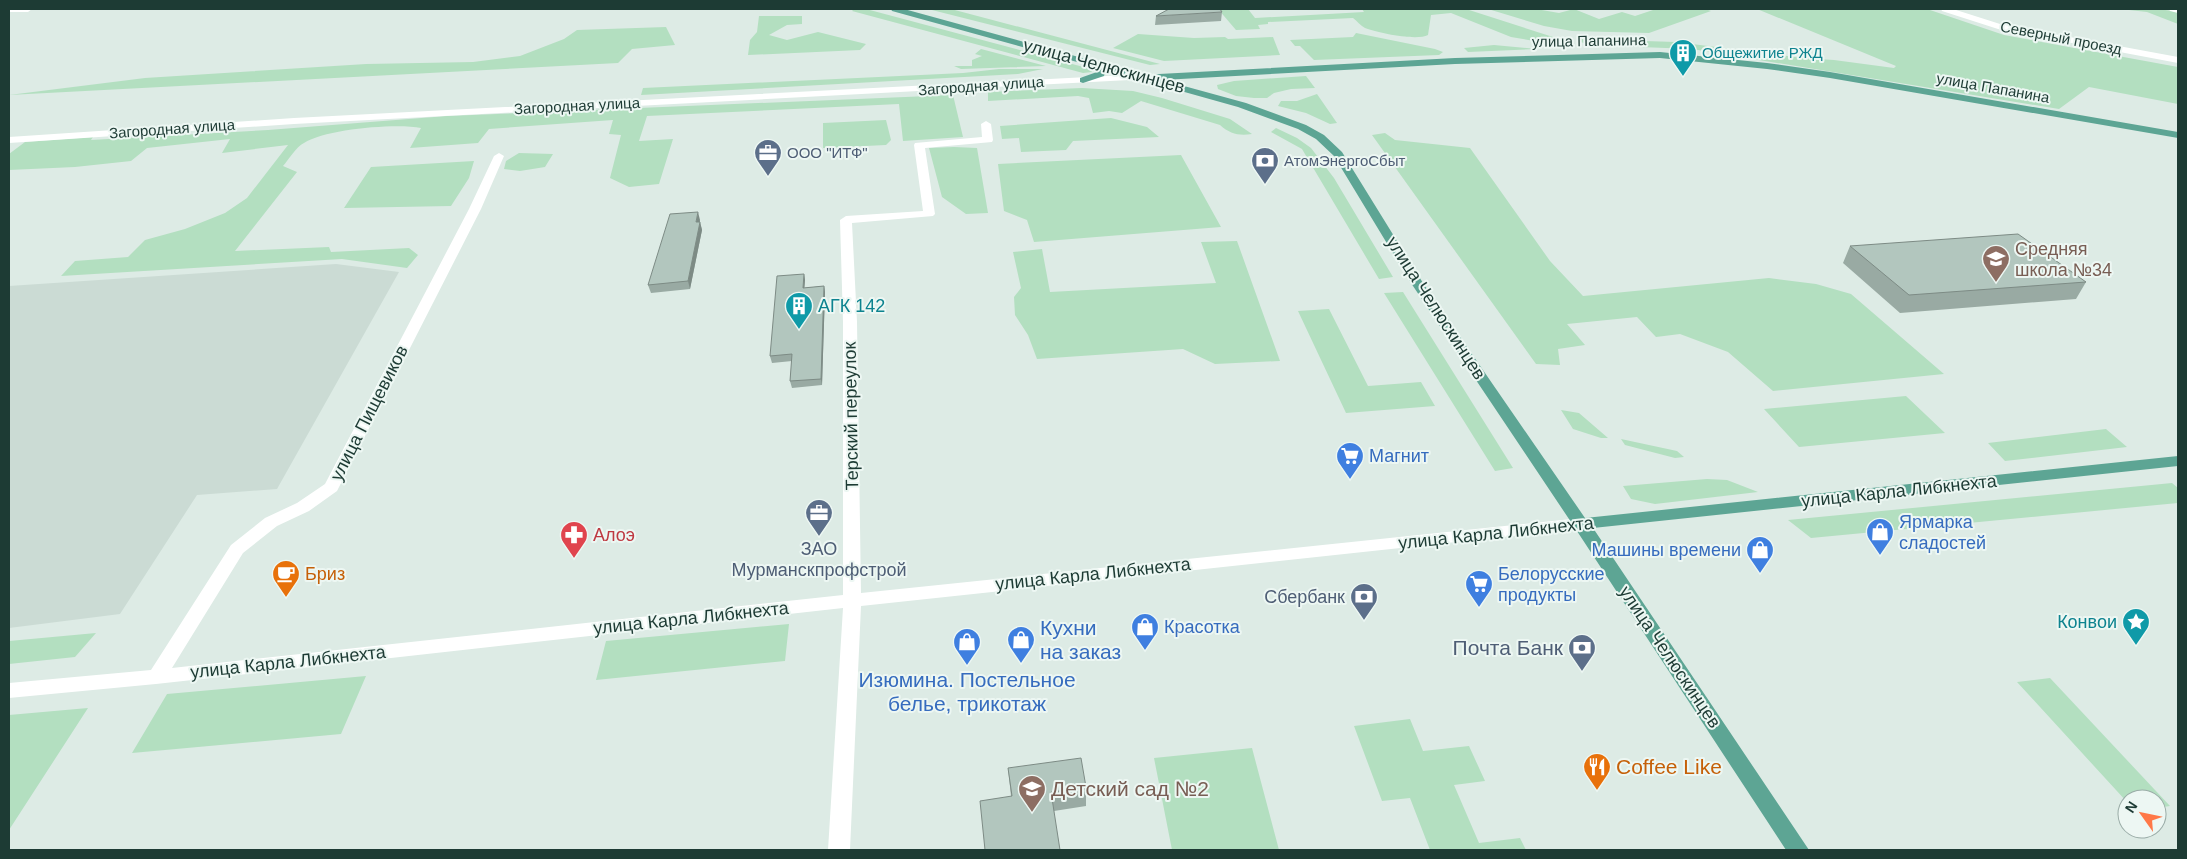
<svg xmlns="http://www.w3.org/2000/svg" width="2187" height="859" font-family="Arial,sans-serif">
<rect width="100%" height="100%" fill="#ddebe5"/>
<!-- built -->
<path fill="#cbdbd4" d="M336 264 399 272 277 489 197 495 120 614 9 628V286Z"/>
<!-- green -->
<path fill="#b3dfc0" d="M854 9H866L1091 69 1092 72 1083 73 852 11Z
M928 9H951L1160 64 1150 65Z
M1218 9H1248L1255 18 1364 12 1362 9H1466L1553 37 1557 42 1552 44 1511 37 1451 13 1431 15 1428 35C1416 41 1379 33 1365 28 1361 26 1357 21 1353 18L1268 22V24L1258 25 1260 29 1236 30Z
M1488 9H1536L1559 13 1574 9 1599 19 1622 12 1635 16 1656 9H1705L1711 11 1649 33 1572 31 1544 26Z
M1757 9H1927L2004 35 2178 67V104L2089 87 2059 109 1692 49 1588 45 1579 41 1581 39 1676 42 1803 58 1834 60 1894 68 1896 66Z
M2120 9H2159L2178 12V24L2147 12Z
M759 16H802V24L787 25 769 35 787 40 818 32 866 44 860 50 748 55 750 40 757 32Z
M666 27 675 45 632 49 618 63 9 95 145 78 366 64 473 62 520 56 564 39 577 30Z
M1356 33 1435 49 1443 52 1439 55 1314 60 1300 46H1295L1290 40 1353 37Z
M1138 34 1194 38 1225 37 1228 39 1273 37 1280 55 1164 61 1113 48Z
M1494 45 1536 49 1468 52 1464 48Z
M981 49 1046 66 961 69 954 66H972V60L982 56 975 54Z
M999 69H1043L1018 74 641 95 643 88 963 73Z
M1306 76 1315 88 1291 89 1274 93 1267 98H1254L1236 96 1218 89 1217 85 1234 81Z
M1082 88 1133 91 1162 98 1230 119 1252 134C1239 136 1230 134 1220 125L1141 101 1122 113 1109 111 1093 113 1089 98 1078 96 988 101V92Z
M1317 94 1337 123 1330 124 1306 113 1278 106 1281 101H1297Z
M953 95 963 137 903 141 899 104 647 116 639 141 673 139 659 184 629 187 610 178 621 135 609 134 613 120 489 129 478 143 410 148 421 128C396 123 326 129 304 143 296 147 289 159 283 166L297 172 235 251 329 247 331 252 409 248 418 255 407 268 342 259 61 276 75 261 128 257 145 240 185 229 225 213 247 198 288 145 222 153 230 139 147 148 131 161 75 167 9 170V154L25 142 93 137 91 140 268 130 447 116Z
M1111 118 1147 127 1159 137 1073 141 1066 150 1021 152 1019 138 1002 139 1000 126Z
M886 120 891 140 886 145 823 148V123Z
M1276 128 1297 138 1311 148 1334 178 1393 277 1379 279 1302 149 1271 132Z
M1385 133 1395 140 1470 148 1550 261 1583 296 1769 278 1816 284 1851 294 1944 374 1773 391 1728 352 1680 334 1656 337 1637 317 1567 324 1585 345 1558 349 1560 365 1536 364 1372 135Z
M954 147 977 148 988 213 966 214 942 197 929 148Z
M519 153 553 154 545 167 520 171 504 169 506 161Z
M1181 155 1221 227 1034 242 1027 220 1004 211 998 164Z
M474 161 469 178 451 206 344 208 371 167Z
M1237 241 1280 361 1215 364 1183 349 1037 359 1028 335 1015 315 1014 297 1021 288 1013 252 1042 249 1050 292 1216 283 1201 242Z
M1403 292 1513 468 1495 471 1384 293Z
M1329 309 1368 386 1421 382 1435 406 1346 413 1298 311Z
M1906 396 1945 433 1799 447 1764 409Z
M1561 410 1579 413 1608 438H1601L1573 429Z
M2106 429 2127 447 2005 461 1988 443Z
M1621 439 1677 451 1684 457 1675 458 1625 445Z
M1707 479 1727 480 1758 492 1655 504 1631 499 1623 486Z
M2172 483 2178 488V503L1811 538 1788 520Z
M789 624 785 661 596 680 606 641Z
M96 633 75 657 9 664V641Z
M366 676 341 734 132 753 167 694Z
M2050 678 2170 806 2157 808V799H2127V802L2017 682Z
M88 708 9 830V715Z
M1410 719 1423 751 1469 746 1485 781 1454 785 1479 843 1520 838 1526 850H1430L1410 798 1382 801 1354 726Z
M1252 748 1279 850H1172L1154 758Z"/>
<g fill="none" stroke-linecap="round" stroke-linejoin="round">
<!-- minor -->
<path fill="#fff" fill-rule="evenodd" d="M9 9H32L28 12H9Z
M1941 9H1953L2000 24 2178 57V63L1998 29 1942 11Z
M2169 9H2178V13L2170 11Z
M1145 74 1150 77 1148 79 294 124 9 143V137L294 118Z
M986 121 991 124 993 140 992 142 925 148 935 214 933 216 852 223 857 322 861 593 1581 518 1587 520 1589 524 1587 528 861 606 850 850H828L843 608 156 684 9 698V683L151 670 231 545 265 518 297 503 325 484 469 209 494 156 499 153 504 156 481 209 337 491 309 511 277 526 243 553 172 668 843 595V322L840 220 846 216 923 211 914 145 915 143 982 137 981 124Z"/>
<!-- major -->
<path fill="#5da594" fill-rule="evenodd" d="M891 9H904L1155 78 1156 75 1159 74 1455 58 1660 52 1767 63 1830 72 2178 132V138L1830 78 1767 69 1660 58 1455 64 1162 80 1246 103 1306 125 1324 135 1342 152 1423 283 1585 518 2178 456V466L1593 528 1809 850H1786L1575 528 1411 283 1334 156 1316 139 1298 129 1238 107 1106 70 1104 76 1083 83 1080 82V78L1097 72V70L1088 65 892 11Z"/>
</g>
<!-- wall -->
<path fill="#99aaa3" d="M1222 12 1221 21 1155 25 1156 16Z
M700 220V222L702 230 690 289 651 293 648 285Z
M1850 246 2086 282 2076 299 1900 313 1843 263Z
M804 274 805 280 804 288 824 286 825 292 822 385 792 388 790 381 792 361 772 363 770 356Z
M1008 768 1086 787V806L1054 811 1011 796Z"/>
<!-- shaded-wall -->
<path fill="#7d8b85" d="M698 212 700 220 698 230 696 222Z
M700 222 702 230 690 289 688 281Z
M804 274 805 280 804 294 803 288Z
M824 286 825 292 822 385 821 379Z"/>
<!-- building -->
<path fill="#b2c6be" stroke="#7d8b85" d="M1169 9H1220L1222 12 1156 16Z
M698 212 696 222H700L688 281 648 285 670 214Z
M2018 234 2086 282 1909 295 1850 246Z
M804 274 803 288 824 286 821 379 790 381 792 354 770 356 777 276Z
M1081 758 1086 787 1051 792 1060 850H985L980 801 1012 796 1008 768Z"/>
<!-- icons -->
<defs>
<symbol id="building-pin" viewBox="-11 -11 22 30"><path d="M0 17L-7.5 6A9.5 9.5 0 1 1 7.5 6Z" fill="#0f9aa8" stroke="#edf7f3"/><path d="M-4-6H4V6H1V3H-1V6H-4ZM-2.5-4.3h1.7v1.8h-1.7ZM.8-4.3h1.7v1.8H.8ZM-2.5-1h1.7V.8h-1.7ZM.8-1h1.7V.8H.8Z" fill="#fff"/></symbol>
<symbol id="office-pin" viewBox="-11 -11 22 30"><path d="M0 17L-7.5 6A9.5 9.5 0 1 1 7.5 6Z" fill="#5c6f8a" stroke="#edf7f3"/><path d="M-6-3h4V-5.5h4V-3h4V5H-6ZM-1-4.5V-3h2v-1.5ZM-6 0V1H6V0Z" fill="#fff"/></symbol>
<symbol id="bank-pin" viewBox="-11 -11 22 30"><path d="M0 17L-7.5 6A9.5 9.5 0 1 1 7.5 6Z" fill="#5c6f8a" stroke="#edf7f3"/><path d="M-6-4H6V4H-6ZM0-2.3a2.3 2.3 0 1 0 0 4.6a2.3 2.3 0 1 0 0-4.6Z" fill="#fff"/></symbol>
<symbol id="school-pin" viewBox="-11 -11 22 30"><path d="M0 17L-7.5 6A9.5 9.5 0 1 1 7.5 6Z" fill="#8d6e63" stroke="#edf7f3"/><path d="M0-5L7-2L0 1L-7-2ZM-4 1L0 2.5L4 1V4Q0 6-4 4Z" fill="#fff"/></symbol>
<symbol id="supermarket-pin" viewBox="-11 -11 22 30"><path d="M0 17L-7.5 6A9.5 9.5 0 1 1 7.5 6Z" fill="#3f7fe0" stroke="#edf7f3"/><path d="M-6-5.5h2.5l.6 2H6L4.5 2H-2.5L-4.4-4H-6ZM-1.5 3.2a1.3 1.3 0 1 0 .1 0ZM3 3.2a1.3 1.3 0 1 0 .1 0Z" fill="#fff"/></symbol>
<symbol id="shop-pin" viewBox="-11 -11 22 30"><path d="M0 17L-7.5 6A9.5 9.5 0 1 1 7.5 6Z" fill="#3f7fe0" stroke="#edf7f3"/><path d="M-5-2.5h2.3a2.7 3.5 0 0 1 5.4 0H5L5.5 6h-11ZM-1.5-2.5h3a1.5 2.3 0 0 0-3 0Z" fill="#fff"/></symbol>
<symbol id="pharmacy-pin" viewBox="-11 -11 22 30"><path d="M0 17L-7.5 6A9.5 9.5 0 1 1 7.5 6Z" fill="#e0444e" stroke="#edf7f3"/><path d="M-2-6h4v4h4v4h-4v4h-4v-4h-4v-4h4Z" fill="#fff"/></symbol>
<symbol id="cafe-pin" viewBox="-11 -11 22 30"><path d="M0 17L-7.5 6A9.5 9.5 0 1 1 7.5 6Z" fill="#e8710a" stroke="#edf7f3"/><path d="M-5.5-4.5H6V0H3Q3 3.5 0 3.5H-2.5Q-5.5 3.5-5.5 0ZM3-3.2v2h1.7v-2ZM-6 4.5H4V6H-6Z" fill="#fff"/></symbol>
<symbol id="sight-pin" viewBox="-11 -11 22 30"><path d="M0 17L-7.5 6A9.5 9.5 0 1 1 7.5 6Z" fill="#0f9aa8" stroke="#edf7f3"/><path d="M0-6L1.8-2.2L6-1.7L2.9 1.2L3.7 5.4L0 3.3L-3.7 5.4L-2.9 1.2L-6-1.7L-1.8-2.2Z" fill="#fff"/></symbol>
<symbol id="restaurant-pin" viewBox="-11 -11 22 30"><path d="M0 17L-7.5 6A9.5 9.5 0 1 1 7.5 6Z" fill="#e8710a" stroke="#edf7f3"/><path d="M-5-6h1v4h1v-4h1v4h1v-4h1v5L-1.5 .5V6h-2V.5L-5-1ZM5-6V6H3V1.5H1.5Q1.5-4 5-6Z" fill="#fff"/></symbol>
</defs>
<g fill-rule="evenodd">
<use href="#building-pin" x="1667" y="37" width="32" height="43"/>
<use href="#office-pin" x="752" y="137" width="32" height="43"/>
<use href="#bank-pin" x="1249" y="145" width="32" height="43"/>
<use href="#school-pin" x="1980" y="243" width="32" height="43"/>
<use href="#building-pin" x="783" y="290" width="32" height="43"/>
<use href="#supermarket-pin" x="1334" y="440" width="32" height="43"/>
<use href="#office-pin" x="803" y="497" width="32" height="43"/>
<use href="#shop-pin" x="1864" y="516" width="32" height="43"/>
<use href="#pharmacy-pin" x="558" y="519" width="32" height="43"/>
<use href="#shop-pin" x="1744" y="534" width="32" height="43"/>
<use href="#cafe-pin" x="270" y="558" width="32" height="43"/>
<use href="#supermarket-pin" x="1463" y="568" width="32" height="43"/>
<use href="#bank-pin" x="1348" y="581" width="32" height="43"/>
<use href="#sight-pin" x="2120" y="606" width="32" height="43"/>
<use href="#shop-pin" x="1129" y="611" width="32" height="43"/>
<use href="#shop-pin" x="1005" y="624" width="32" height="43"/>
<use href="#shop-pin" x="951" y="626" width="32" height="43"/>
<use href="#bank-pin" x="1566" y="632" width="32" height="43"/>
<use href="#restaurant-pin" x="1581" y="751" width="32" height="43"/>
<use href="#school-pin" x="1016" y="773" width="32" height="43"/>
</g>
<g text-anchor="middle" stroke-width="4" stroke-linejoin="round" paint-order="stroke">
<!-- far-street labels -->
<g font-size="15" fill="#1d3b34" stroke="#edf7f3">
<text transform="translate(2061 38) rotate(11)" y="5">Северный проезд</text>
<text transform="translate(1589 41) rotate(-1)" y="5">улица Папанина</text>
<text transform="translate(981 86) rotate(-4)" y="5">Загородная улица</text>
<text transform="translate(1993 88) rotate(10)" y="5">улица Папанина</text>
<text transform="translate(577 106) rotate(-3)" y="5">Загородная улица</text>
<text transform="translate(172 129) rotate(-4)" y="5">Загородная улица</text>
</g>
<!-- far-culture labels -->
<g font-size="15" fill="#0d838f" stroke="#edf7f3" text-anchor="start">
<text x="1702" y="58">Общежитие РЖД</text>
</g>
<!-- far-service labels -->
<g font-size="15" fill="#4e5e75" stroke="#edf7f3" text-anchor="start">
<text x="787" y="158">ООО "ИТФ"</text>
<text x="1284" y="166">АтомЭнергоСбыт</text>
</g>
<!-- street labels -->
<g font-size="18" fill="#1d3b34" stroke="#edf7f3">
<text transform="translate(1104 66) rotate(15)" y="6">улица Челюскинцев</text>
<text transform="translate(1436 308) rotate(57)" y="6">улица Челюскинцев</text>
<text transform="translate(369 413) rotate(-63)" y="6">улица Пищевиков</text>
<text transform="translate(851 416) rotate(-91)" y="6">Терский переулок</text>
<text transform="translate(1899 491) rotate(-6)" y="6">улица Карла Либкнехта</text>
<text transform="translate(1496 533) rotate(-6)" y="6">улица Карла Либкнехта</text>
<text transform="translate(1093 574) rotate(-6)" y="6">улица Карла Либкнехта</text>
<text transform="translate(691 618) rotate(-6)" y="6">улица Карла Либкнехта</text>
<text transform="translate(1670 657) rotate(56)" y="6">улица Челюскинцев</text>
<text transform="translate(288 662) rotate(-6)" y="6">улица Карла Либкнехта</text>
</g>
<!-- education labels -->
<g font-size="18" fill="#785e54" stroke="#edf7f3" text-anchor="start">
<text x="2015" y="255">Средняя<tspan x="2015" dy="21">школа №34</tspan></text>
</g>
<!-- culture labels -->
<g font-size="18" fill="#0d838f" stroke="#edf7f3" text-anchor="start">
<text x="818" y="312">АГК 142</text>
<text x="2117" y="628" text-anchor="end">Конвои</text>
</g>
<!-- shop labels -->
<g font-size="18" fill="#366cbe" stroke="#edf7f3" text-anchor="start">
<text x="1369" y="462">Магнит</text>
<text x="1899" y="528">Ярмарка<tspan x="1899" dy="21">сладостей</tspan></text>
<text x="1741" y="556" text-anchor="end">Машины времени</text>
<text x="1498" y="580">Белорусские<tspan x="1498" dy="21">продукты</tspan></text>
<text x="1164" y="633">Красотка</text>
</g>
<!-- health labels -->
<g font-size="18" fill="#be3a42" stroke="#edf7f3" text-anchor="start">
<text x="593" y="541">Алоэ</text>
</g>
<!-- service labels -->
<g font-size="18" fill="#4e5e75" stroke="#edf7f3">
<text x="819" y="555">ЗАО<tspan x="819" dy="21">Мурманскпрофстрой</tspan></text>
<text x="1345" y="603" text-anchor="end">Сбербанк</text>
</g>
<!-- food labels -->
<g font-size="18" fill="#c56008" stroke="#edf7f3" text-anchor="start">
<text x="305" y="580">Бриз</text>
</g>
<!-- near-shop labels -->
<g font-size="21" fill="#366cbe" stroke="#edf7f3" text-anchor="start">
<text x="1040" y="635">Кухни<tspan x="1040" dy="24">на заказ</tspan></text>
<text x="967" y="687" text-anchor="middle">Изюмина. Постельное<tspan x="967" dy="24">белье, трикотаж</tspan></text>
</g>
<!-- near-service labels -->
<g font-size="21" fill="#4e5e75" stroke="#edf7f3" text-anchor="end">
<text x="1563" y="655">Почта Банк</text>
</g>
<!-- near-food labels -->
<g font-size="21" fill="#c56008" stroke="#edf7f3" text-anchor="start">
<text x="1616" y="774">Coffee Like</text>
</g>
<!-- near-education labels -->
<g font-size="21" fill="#785e54" stroke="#edf7f3" text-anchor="start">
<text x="1051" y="796">Детский сад №2</text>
</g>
</g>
<!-- border -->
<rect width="2187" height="859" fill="none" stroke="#1d3b34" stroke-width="20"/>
<!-- north arrow -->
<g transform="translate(2142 814) rotate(303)"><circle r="24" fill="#edf7f3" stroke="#9aaca7"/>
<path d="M0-4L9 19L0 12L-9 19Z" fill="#ff7847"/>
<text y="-8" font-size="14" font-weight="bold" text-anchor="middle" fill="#1d3b34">N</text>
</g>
</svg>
